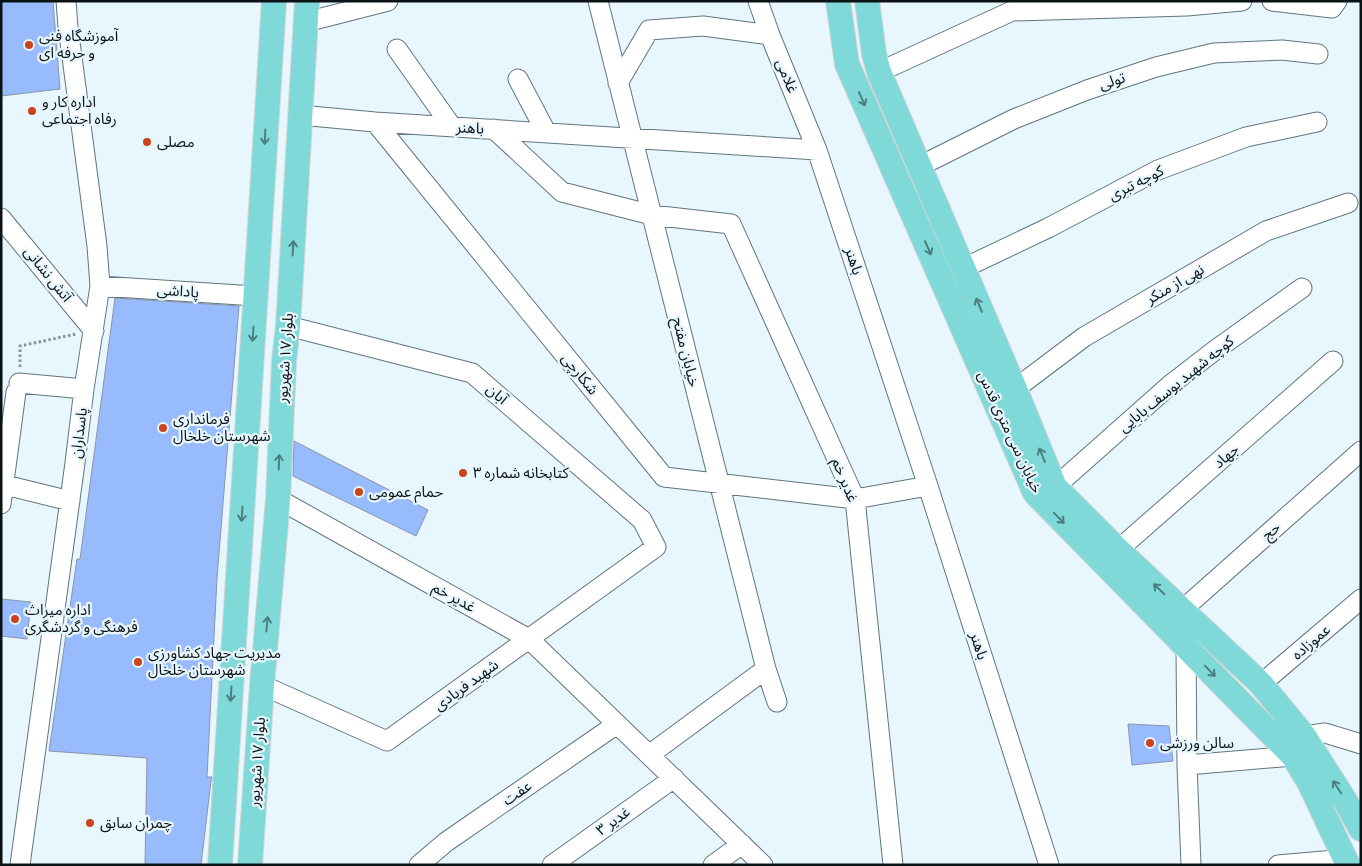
<svg xmlns="http://www.w3.org/2000/svg" width="1362" height="866" font-family="Barlow,'Noto Sans Arabic',sans-serif">
<rect width="100%" height="100%" fill="#e8f6fd"/>
<!-- building -->
<path fill="#97bbfd" stroke="#8b95a7" d="M1 1H53L60 89 1 96Z
M115 298 239 306 217 578 207 777H212L211 781 201 865H145L147 758 49 751 77 559H80Z
M294 441 428 510 416 536 293 476Z
M1 599 31 602 27 639 1 636Z
M1128 724 1169 726 1173 761 1132 765Z"/>
<g fill="none" stroke-linecap="round" stroke-linejoin="round">
<defs>
<path id="minor" d="M598 1 766 669 777 702
M758 1 770 35 817 150 928 486 1049 865
M1272 1 1332 8 1337 1
M306 22 388 1
M397 49 452 127
M879 72 1012 11 1187 6 1242 1
M518 79 546 132
M618 83 649 30 703 26 770 35
M300 115 375 122 817 150
M375 122 664 477 855 499 928 486
M494 129 562 192 652 215 731 224 855 499 893 865
M920 166 1014 119 1087 90 1156 67 1214 53 1282 50 1318 54
M1 218 94 331
M964 268 1048 228 1158 170 1246 137 1317 122
M100 286 256 296
M19 383 84 389
M1015 389 1084 337 1266 231 1348 203
M1 484 70 501
M1055 487 1170 385 1214 351 1302 288
M278 499 529 639 763 865
M1 504 16 392
M1118 550 1333 361
M1181 611 1361 451
M1186 647 1187 765 1191 865
M1261 684 1361 599
M262 685 387 741 656 547 642 520 472 373 288 326
M1304 736 1325 733 1361 744
M649 755 766 669
M1187 765 1293 756
M20 865 75 463 84 389 100 286 97 246 68 27 66 1
M419 865 446 842 617 724
M552 865 674 778
M713 865 742 844
M1278 865 1346 859"/>
<path id="major" d="M838 1 847 64 1035 493 1293 756 1309 782 1348 865
M867 1 874 54 879 72 1015 389 1055 487 1118 550 1261 684 1304 736 1346 802 1361 829
M220 865 274 1
M250 865 262 685 278 499 284 361 288 326 307 1"/>
</defs>
<!-- minor casing -->
<use href="#minor" stroke="#60757e" stroke-width="21"/>
<!-- major casing -->
<use href="#major" stroke="#d3d4d5" stroke-width="26"/>
<!-- path -->
<path stroke="#89949a" stroke-width="3" stroke-dasharray="2.5 2.5" stroke-linecap="butt" d="M20 367V346L76 334"/>
<!-- minor -->
<use href="#minor" stroke="#fff" stroke-width="19"/>
<!-- major -->
<use href="#major" stroke="#80d9d9" stroke-width="24"/>
</g>
<!-- one-way arrows -->
<defs><path id="oneway-shaft" d="M-6 0H5M1.5-3L5.5 0L1.5 3" fill="none" stroke-width="1.6" stroke-linecap="round" stroke-linejoin="round" transform="scale(1.25)"/></defs>
<g stroke="#4b7f81">
<use href="#oneway-shaft" transform="translate(862 99) rotate(66)"/>
<use href="#oneway-shaft" transform="translate(265 137) rotate(93)"/>
<use href="#oneway-shaft" transform="translate(293 248) rotate(-87)"/>
<use href="#oneway-shaft" transform="translate(928 248) rotate(66)"/>
<use href="#oneway-shaft" transform="translate(979 305) rotate(-113)"/>
<use href="#oneway-shaft" transform="translate(253 334) rotate(94)"/>
<use href="#oneway-shaft" transform="translate(1042 455) rotate(-112)"/>
<use href="#oneway-shaft" transform="translate(279 462) rotate(-88)"/>
<use href="#oneway-shaft" transform="translate(242 514) rotate(94)"/>
<use href="#oneway-shaft" transform="translate(1059 518) rotate(46)"/>
<use href="#oneway-shaft" transform="translate(1159 589) rotate(-136)"/>
<use href="#oneway-shaft" transform="translate(267 624) rotate(-85)"/>
<use href="#oneway-shaft" transform="translate(1210 671) rotate(46)"/>
<use href="#oneway-shaft" transform="translate(231 694) rotate(94)"/>
<use href="#oneway-shaft" transform="translate(1337 787) rotate(-123)"/>
</g>
<!-- markers -->
<g fill="#cb421c" stroke="#e8f6fd" stroke-width="2">
<circle cx="29" cy="45" r="5"/>
<circle cx="32" cy="111" r="5"/>
<circle cx="147" cy="142" r="5"/>
<circle cx="163" cy="428" r="5"/>
<circle cx="463" cy="473" r="5"/>
<circle cx="359" cy="492" r="5"/>
<circle cx="15" cy="619" r="5"/>
<circle cx="138" cy="662" r="5"/>
<circle cx="1150" cy="743" r="5"/>
<circle cx="90" cy="823" r="5"/>
</g>
<g text-anchor="middle" stroke-width="4.5" stroke-linejoin="round" paint-order="stroke">
<!-- poi labels -->
<g font-size="15" fill="#0a1216" stroke="#e8f6fd" text-anchor="start">
<text x="39" y="41">آموزشگاه فنی<tspan x="39" dy="17">و حرفه ای</tspan></text>
<text x="42" y="107">اداره کار و<tspan x="42" dy="17">رفاه اجتماعی</tspan></text>
<text x="157" y="147">مصلی</text>
<text x="173" y="424">فرمانداری<tspan x="173" dy="17">شهرستان خلخال</tspan></text>
<text x="473" y="478">کتابخانه شماره ۳</text>
<text x="369" y="497">حمام عمومی</text>
<text x="25" y="615">اداره میراث<tspan x="25" dy="17">فرهنگی و گردشگری</tspan></text>
<text x="148" y="658">مدیریت جهاد کشاورزی<tspan x="148" dy="17">شهرستان خلخال</tspan></text>
<text x="1160" y="748">سالن ورزشی</text>
<text x="100" y="828">چمران سابق</text>
</g>
<!-- street labels -->
<g font-size="15" fill="#0a1216" stroke="#e8f6fd">
<text transform="translate(787 76) rotate(68)" y="5">غلامی</text>
<text transform="translate(1112 81) rotate(-18)" y="5">تولی</text>
<text transform="translate(470 128) rotate(3)" y="5">باهنر</text>
<text transform="translate(1136 183) rotate(-27)" y="5">کوچه تبری</text>
<text transform="translate(854 261) rotate(72)" y="5">باهنر</text>
<text transform="translate(48 274) rotate(51)" y="5">آتش نشانی</text>
<text transform="translate(1175 284) rotate(-30)" y="5">نهی از منکر</text>
<text transform="translate(178 291) rotate(4)" y="5">پاداشی</text>
<text transform="translate(686 352) rotate(76)" y="5">خیابان مفتح</text>
<text transform="translate(285 358) rotate(-86)" y="5">بلوار ١٧ شهریور</text>
<text transform="translate(580 374) rotate(51)" y="5">شکارچی</text>
<text transform="translate(1176 384) rotate(-39)" y="5">کوچه شهید یوسف بابایی</text>
<text transform="translate(497 394) rotate(41)" y="5">آبان</text>
<text transform="translate(1010 432) rotate(65)" y="5">خیابان سی متری قدس</text>
<text transform="translate(79 433) rotate(-83)" y="5">پاسداران</text>
<text transform="translate(1226 456) rotate(-41)" y="5">جهاد</text>
<text transform="translate(845 480) rotate(68)" y="5">غدیر خم</text>
<text transform="translate(1271 531) rotate(-42)" y="5">حج</text>
<text transform="translate(454 597) rotate(29)" y="5">غدیر خم</text>
<text transform="translate(1311 642) rotate(-41)" y="5">عموزاده</text>
<text transform="translate(979 646) rotate(72)" y="5">باهنر</text>
<text transform="translate(466 685) rotate(-36)" y="5">شهید فریادی</text>
<text transform="translate(257 762) rotate(-86)" y="5">بلوار ١٧ شهریور</text>
<text transform="translate(517 793) rotate(-35)" y="5">عفت</text>
<text transform="translate(613 821) rotate(-36)" y="5">غدیر ۳</text>
</g>
</g>
<!-- border -->
<rect width="1362" height="866" fill="none" stroke="#0a1216" stroke-width="5"/>
</svg>
